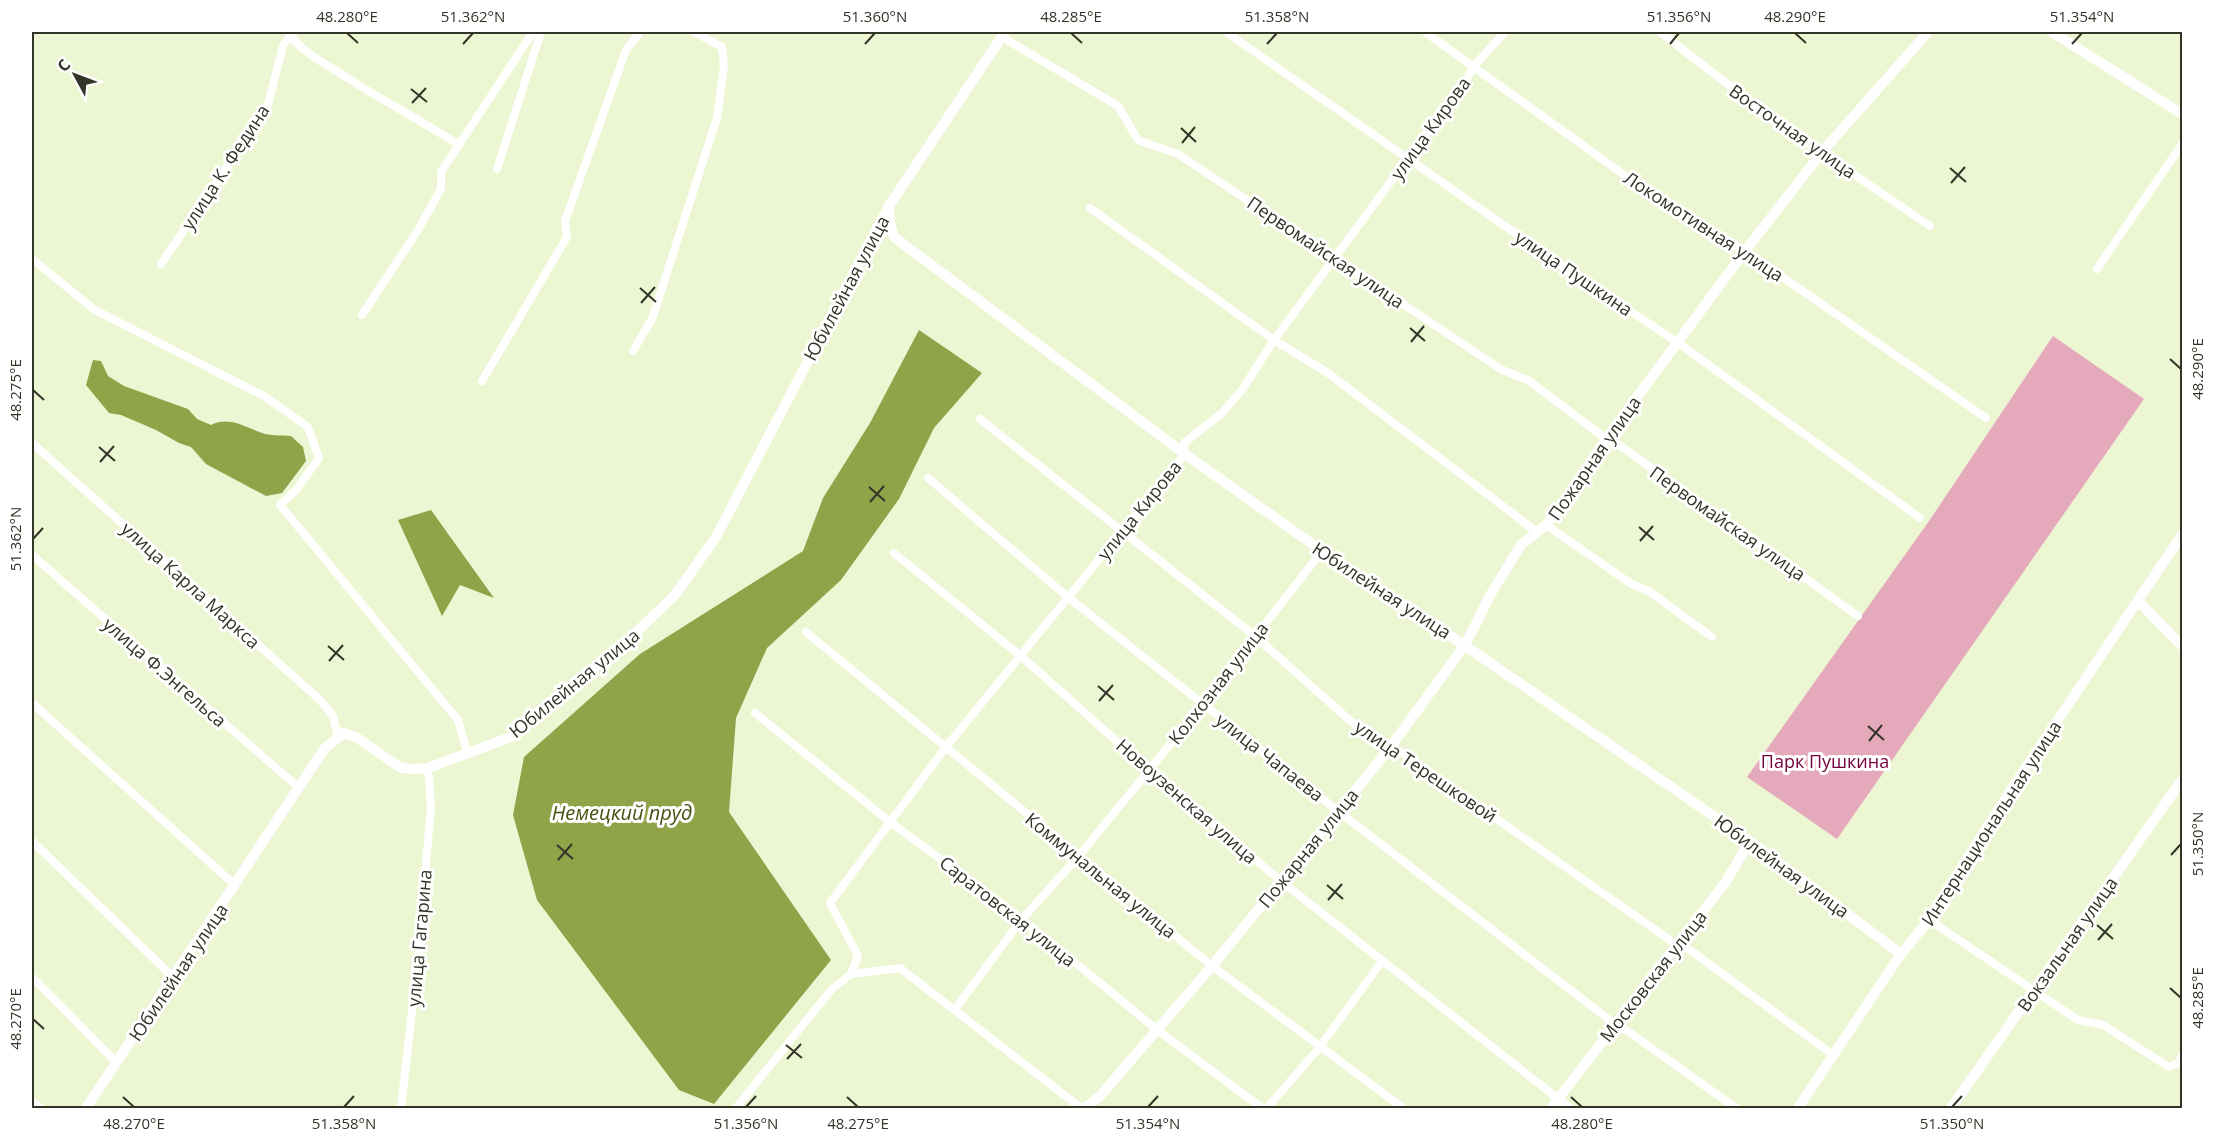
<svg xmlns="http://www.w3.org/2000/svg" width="2214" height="1140" viewBox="0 0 2214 1140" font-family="'Open Sans',sans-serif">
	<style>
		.green { fill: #e5a9bc }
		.water { fill: #90a349 }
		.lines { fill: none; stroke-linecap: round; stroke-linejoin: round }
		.street { stroke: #fff; stroke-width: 8 }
		.secondary { stroke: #fff; stroke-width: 10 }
		.ticks { fill: none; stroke: #313427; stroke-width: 2 }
		.labels { text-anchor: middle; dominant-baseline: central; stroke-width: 6; stroke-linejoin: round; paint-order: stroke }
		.street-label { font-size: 18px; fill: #313427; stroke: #fff }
		.park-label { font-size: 18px; fill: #74013d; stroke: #fff }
		.water-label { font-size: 20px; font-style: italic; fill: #465210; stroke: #fff }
		.neatline { fill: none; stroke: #313427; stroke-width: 2 }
		.ticks-label { font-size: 15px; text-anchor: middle; fill: #313427 }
	</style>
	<rect width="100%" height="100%" fill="#ecf6d2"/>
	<polygon class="green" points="2053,336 2144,399 1837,839 1747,777 1929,521"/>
	<g class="water">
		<polygon points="919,330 982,373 934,428 899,499 841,580 767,648 736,718 729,812 831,960 714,1104 679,1090 537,900 513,815 524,757 640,654 803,551 823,498 870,423"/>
		<path d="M 93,360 L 101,361 L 108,376 L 124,386 L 188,409 L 197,419 L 211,425 C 230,416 244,427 262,433 C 270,436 282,435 291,436 L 303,447 L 306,461 L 282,493 L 266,496 L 206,464 L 191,447 L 179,443 L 156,430 L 121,415 L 109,413 L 86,385 Z"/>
		<polygon points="431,510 494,598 460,585 442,616 398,520"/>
	</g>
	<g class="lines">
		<g class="street">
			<polyline points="1226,32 1571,272 1677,342 1920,518"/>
			<polyline points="1425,32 1648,192 1745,251 1986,418"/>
			<polyline points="1660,32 1778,123 1930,226"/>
			<polyline points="1002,37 1118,106 1138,140 1178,154 1502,370 1528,380 1606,439 1618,444 1858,616"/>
			<polyline points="497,169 541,32"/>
			<polyline points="1090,208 1274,340 1328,373 1537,532"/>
			<polyline points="32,259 95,310 264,396 308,427 319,458 297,489 280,505 458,720 467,752"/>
			<path d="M 161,264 L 267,108 L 283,46 L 290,36 C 306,54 326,65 346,77 C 383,101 422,121 459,145"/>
			<polyline points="2097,269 2182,144"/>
			<polyline points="362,315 418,230 441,189 441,172 533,32"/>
			<polyline points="633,351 652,319 717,118 724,66 722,47 694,32"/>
			<polyline points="482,381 567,237 565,221 626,50 640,32"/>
			<polyline points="980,419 1255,636 1372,740 1389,749 1401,752 1677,945 1690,950 1833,1055"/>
			<polyline points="32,443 320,700 333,716 338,736"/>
			<polyline points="928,478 1069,598 1338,811 1616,1025 1629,1032 1736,1108"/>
			<polyline points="1546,525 1630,583 1650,592 1712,637"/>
			<polyline points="894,553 1021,656 1149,770 1281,881 1570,1108"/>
			<polyline points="32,555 299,788"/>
			<polyline points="806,632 1212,966 1403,1108"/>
			<polyline points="32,703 235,885"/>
			<polyline points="755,713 890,822 1022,919 1156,1029 1262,1108"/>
			<polyline points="32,841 174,978"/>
			<polyline points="1929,920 2078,1020 2103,1025 2169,1067 2178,1063 2182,1056"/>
			<polyline points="851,974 900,968 1081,1108"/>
			<polyline points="32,977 117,1063"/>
			<polyline points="955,1009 1022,919 1078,857 1203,704 1322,551"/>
			<polyline points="32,1101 40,1108"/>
			<polyline points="401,1108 418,959 431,806 428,768"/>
			<polyline points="736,1108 831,990 851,974 858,956 830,903 946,747 1185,454 1184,443 1222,413 1242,390 1274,340 1468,77 1473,67 1505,32"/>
			<polyline points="1267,1108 1319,1048 1382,961"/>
		</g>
		<g class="secondary">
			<polyline points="2052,32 2182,114"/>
			<polyline points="290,36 293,32"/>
			<polyline points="889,207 890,223 894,237 1185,454 1322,551 1464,645 1750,841 1901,954"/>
			<polyline points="2138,601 2182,646"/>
			<polyline points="86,1108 325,748 344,733 356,737 401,768 413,769 428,768 511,737 626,642 675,595 716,537 889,206 1005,32"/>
			<polyline points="1085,1108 1100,1096 1212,966 1389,749 1457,656 1473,630 1489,597 1521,545 1546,525 1571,495 1606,439 1745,251 1822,152 1928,32"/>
			<polyline points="1551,1108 1725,883 1750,841"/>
			<polyline points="1798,1108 1901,954 1929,920 2012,788 2182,535"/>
			<polyline points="1951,1108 2182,780"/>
		</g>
	</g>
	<path class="ticks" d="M 347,33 L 358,43M 1071,33 L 1082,43M 1795,33 L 1806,43M 463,44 L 473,33M 865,44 L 875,33M 1267,44 L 1277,33M 1670,44 L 1679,33M 2072,44 L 2082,33M 411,89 L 427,102M 412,103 L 426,88M 1181,128 L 1196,142M 1182,143 L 1195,127M 1950,168 L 1966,182M 1951,183 L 1965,167M 640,288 L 656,302M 641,303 L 655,287M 1410,328 L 1425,341M 1411,342 L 1424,326M 2170,359 L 2181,369M 33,390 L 44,400M 99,447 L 115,461M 100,462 L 114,446M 869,487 L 885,501M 870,502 L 884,486M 1639,527 L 1654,540M 33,539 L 43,528M 1640,541 L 1653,526M 328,646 L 344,660M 329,661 L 343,645M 1098,686 L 1114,700M 1099,701 L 1113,685M 1868,726 L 1884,740M 1869,741 L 1882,725M 557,845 L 573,859M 2171,855 L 2181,844M 558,860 L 572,844M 1327,885 L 1343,899M 1328,900 L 1342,884M 2097,925 L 2113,939M 2098,940 L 2112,924M 2170,988 L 2181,998M 33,1019 L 44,1029M 786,1045 L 802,1058M 787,1059 L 801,1044M 123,1097 L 134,1107M 847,1097 L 858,1107M 1571,1097 L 1582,1107M 344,1107 L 354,1096M 746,1107 L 756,1096M 1148,1107 L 1158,1096M 1952,1107 L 1962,1096"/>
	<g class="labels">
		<g class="street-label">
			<text transform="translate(1430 128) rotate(-54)">улица Кирова</text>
			<text transform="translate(1793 131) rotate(35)">Восточная улица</text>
			<text transform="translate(225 167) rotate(-57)">улица К. Федина</text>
			<text transform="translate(1704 226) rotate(33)">Локомотивная улица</text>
			<text transform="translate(1326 252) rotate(34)">Первомайская улица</text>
			<text transform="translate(1574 273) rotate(34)">улица Пушкина</text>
			<text transform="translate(846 288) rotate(-62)">Юбилейная улица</text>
			<text transform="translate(1594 458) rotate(-55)">Пожарная улица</text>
			<text transform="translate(1139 510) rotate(-51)">улица Кирова</text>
			<text transform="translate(1728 523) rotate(35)">Первомайская улица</text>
			<text transform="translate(191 585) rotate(42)">улица Карла Маркса</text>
			<text transform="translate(1382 590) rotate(33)">Юбилейная улица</text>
			<text transform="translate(165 672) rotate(41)">улица Ф.Энгельса</text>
			<text transform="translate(574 683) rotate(-39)">Юбилейная улица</text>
			<text transform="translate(1218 683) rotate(-52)">Колхозная улица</text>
			<text transform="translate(1270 757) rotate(38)">улица Чапаева</text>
			<text transform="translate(1426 771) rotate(34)">улица Терешковой</text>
			<text transform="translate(1187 801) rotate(41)">Новоузенская улица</text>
			<text transform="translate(1991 823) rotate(-57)">Интернациональная улица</text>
			<text transform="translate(1308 848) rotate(-51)">Пожарная улица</text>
			<text transform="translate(1782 866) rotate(36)">Юбилейная улица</text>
			<text transform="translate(1101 875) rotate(39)">Коммунальная улица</text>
			<text transform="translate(1008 911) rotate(38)">Саратовская улица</text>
			<text transform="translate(419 938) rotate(-85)">улица Гагарина</text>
			<text transform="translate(2067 944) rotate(-55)">Вокзальная улица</text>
			<text transform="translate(178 972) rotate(-56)">Юбилейная улица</text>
			<text transform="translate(1653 976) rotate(-52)">Московская улица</text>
		</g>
		<g class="park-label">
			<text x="1825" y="761">Парк Пушкина</text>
		</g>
		<g class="water-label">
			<text x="622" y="812">Немецкий пруд</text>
		</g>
	</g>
	<rect width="2214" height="1140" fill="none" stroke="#ffffff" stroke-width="66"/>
	<g transform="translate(75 75) rotate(311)" stroke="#ffffff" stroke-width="4.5" paint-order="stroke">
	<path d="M0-4.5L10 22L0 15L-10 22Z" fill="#313427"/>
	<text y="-9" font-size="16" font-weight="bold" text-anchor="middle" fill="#313427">С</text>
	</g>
	<rect x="33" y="33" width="2148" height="1074" class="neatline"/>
	<g class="ticks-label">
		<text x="347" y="22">48.280°E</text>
		<text x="473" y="22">51.362°N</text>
		<text x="875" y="22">51.360°N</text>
		<text x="1071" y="22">48.285°E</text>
		<text x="1277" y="22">51.358°N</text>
		<text x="1679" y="22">51.356°N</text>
		<text x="1795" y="22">48.290°E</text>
		<text x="2082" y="22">51.354°N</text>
		<text transform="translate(2198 369) rotate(-90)" y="5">48.290°E</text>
		<text transform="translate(16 390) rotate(-90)" y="5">48.275°E</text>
		<text transform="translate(16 539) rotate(-90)" y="5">51.362°N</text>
		<text transform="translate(2198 844) rotate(-90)" y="5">51.350°N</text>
		<text transform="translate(2198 998) rotate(-90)" y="5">48.285°E</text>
		<text transform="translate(16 1019) rotate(-90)" y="5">48.270°E</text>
		<text x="134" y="1129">48.270°E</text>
		<text x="344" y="1129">51.358°N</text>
		<text x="746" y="1129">51.356°N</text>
		<text x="858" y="1129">48.275°E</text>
		<text x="1148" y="1129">51.354°N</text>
		<text x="1582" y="1129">48.280°E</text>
		<text x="1952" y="1129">51.350°N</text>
	</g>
</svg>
